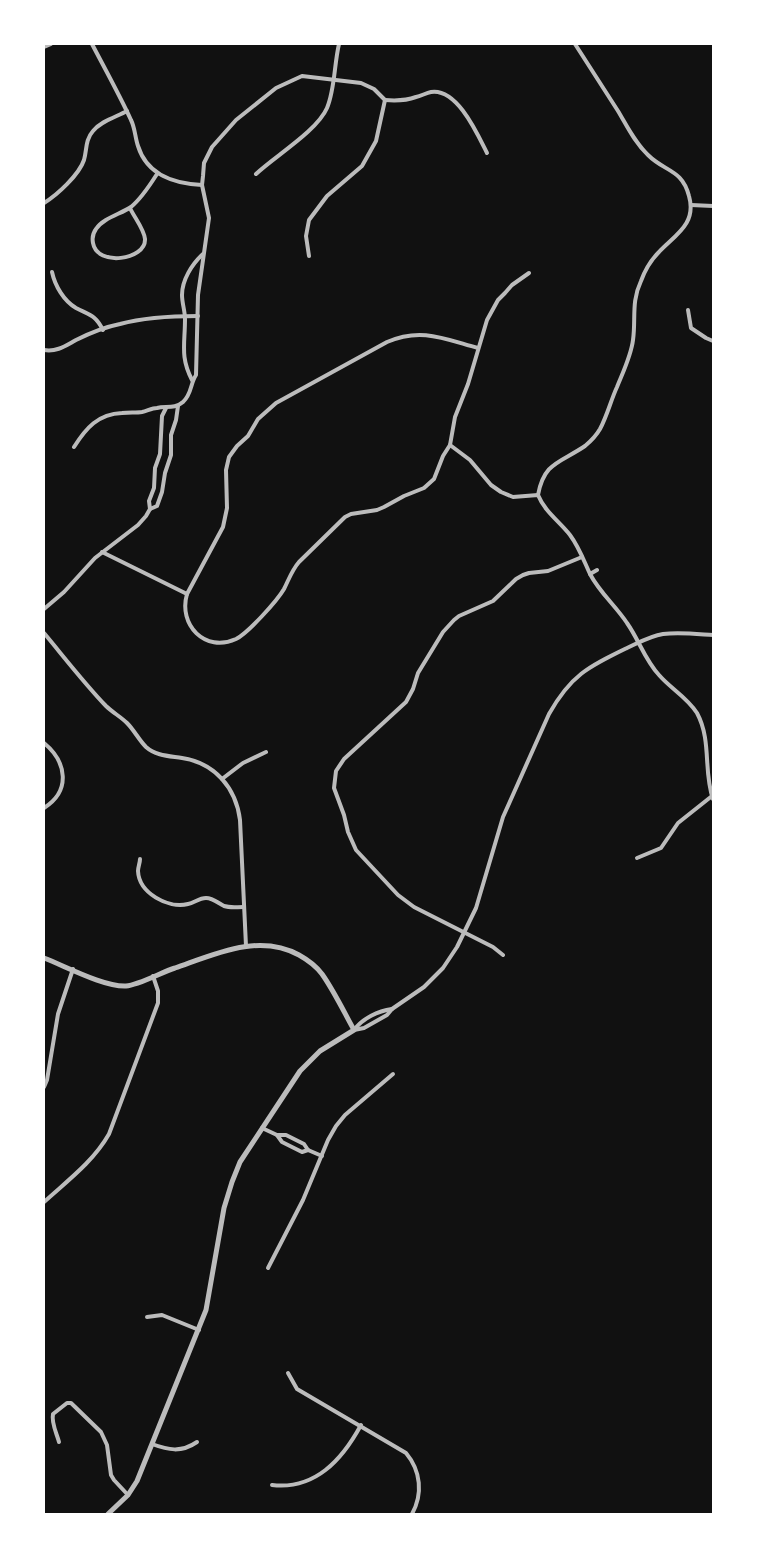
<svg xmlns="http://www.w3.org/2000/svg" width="757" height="1558" viewBox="0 0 757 1558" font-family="Spectral,serif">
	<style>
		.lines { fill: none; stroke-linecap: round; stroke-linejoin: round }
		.minor { stroke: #bcbcbc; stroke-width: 4 }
		.tertiary { stroke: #bcbcbc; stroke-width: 5 }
	</style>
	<rect width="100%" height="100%" fill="#111"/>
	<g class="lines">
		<g class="minor">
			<path d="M 92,44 C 105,69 119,94 131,120 C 135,128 135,137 138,146 C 147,175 175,184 202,185"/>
			<polyline points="44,47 51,44"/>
			<path d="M 385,100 C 396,101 405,101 416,97 C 421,96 426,93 431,92 C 457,88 477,133 487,153"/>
			<path d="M 256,174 C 275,156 317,131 327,108 C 335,89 334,65 339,44"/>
			<path d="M 44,203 C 57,195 79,175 84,160 C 87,150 85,140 93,131 C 101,121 116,117 127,111"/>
			<polyline points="691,205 713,206"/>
			<path d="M 130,208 C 134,217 144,229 145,239 C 146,260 97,267 93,243 C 92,238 93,233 96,229 C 103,218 121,214 131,207 C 142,198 150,185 157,174"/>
			<path d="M 52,272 C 55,286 64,301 76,308 C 89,315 95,314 103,330"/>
			<polyline points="688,310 691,328 706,338 713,341"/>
			<path d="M 478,348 C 445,339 421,327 387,342 L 276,403 L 258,419 L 248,436 L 237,446 L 229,457 L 226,470 L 227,508 L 223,527 L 187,594 C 178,625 205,653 236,639 C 248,633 277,601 284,589 C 289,579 292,570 299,562 L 345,517 L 351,514 L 377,510 L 384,507 L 404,496 L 424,488 L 434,479 L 443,456 L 450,445 L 455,417 L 468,384 L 487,320 L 498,300 L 505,293 L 512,285 L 529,273"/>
			<path d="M 44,350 C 57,352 65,346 76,340 C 90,333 105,327 120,324 C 146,317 171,316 198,316"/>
			<path d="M 192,380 C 180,357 185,344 185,319 C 185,311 182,303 182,295 C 182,280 192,264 203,254"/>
			<path d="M 450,445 L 470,460 L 491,485 L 501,492 L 513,497 L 538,495 C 545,512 559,521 570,535 C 579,547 584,561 590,574"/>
			<path d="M 74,447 C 86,428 98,414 122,413 C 129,412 136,413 142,412 C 147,411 152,408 157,408 C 166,406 175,409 183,402 C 192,394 190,384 196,375 L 198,295 L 209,218 L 202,185 L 203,176 L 204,163 L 212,147 L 236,120 L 276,88 L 302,76 L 361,83 L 374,89 L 385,100 L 376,141 L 362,166 L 327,196 L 309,220 L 306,236 L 309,256"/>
			<path d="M 538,495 C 544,462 560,463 585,446 C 591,441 596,436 600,429 C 607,416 611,400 617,387 C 623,372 631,356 633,340 C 636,319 631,302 641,281 C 645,270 651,260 659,252 C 675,235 697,224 689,196 C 682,169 665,172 648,155 C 635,143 627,126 618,111 C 604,89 589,66 575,44"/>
			<polyline points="150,509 149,501 154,488 155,468 160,454 162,416 166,408"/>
			<polyline points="102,552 187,594"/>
			<path d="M 597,570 L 590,574 C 600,593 615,605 627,623 C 639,640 645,660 659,675 C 671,689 687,697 697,713 C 712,741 703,771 713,799"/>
			<polyline points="44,609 64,592 95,558 138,525 146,516 150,509 157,506 162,492 165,473 171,455 171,435 176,420 178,406"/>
			<path d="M 44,633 C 64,657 84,683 106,706 C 112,712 121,717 127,723 C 134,730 139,740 146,747 C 156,756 170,756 182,758 C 215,763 236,788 240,820 L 246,946"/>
			<path d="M 44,743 C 67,762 71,791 44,808"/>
			<polyline points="222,779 243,763 266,752"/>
			<polyline points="637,858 661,848 678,823 712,796"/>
			<path d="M 140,859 C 140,863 138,867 138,871 C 139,893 168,909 188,904 C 194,903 199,898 206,898 C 213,898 218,903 224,906 C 230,908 236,907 243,907"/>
			<polyline points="503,955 493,947 414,907 398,895 356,850 348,832 344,815 334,788 336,771 344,759 406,702 413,689 418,673 443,632 454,620 459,616 493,601 516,579 523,575 529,573 548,571 582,557"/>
			<path d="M 354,1030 L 364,1028 L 387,1015 L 392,1009 L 424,987 L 443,968 L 457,947 L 476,908 L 503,817 L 549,714 C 571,675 588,667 627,648 C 638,643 650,636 663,634 C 679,632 697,634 713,635"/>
			<path d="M 354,1030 C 363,1018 378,1011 392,1009"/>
			<polyline points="44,1087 47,1080 58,1014 73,969"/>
			<polyline points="262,1128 277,1135 286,1135 304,1144 308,1150 322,1156"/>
			<polyline points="277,1135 282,1142 302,1152 308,1150"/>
			<path d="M 44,1202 C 67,1181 93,1162 109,1134 L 158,1003 L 158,991 L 153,976"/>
			<polyline points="268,1268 303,1200 328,1140 336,1126 345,1115 393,1074"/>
			<polyline points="147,1317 162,1315 199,1330"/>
			<path d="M 288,1373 L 297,1389 L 406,1453 C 421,1471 423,1494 412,1514"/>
			<path d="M 59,1442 C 57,1434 51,1423 53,1414 L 67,1403 L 71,1403 L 101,1432 L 107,1445 L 111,1475 L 114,1480 L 128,1495"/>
			<path d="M 152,1444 C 168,1450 181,1453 197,1442"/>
			<path d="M 272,1485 C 315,1490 342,1460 361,1425"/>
		</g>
		<path class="tertiary" d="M 44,958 C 65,966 104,987 126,986 C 139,985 162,972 175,968 C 215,954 259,933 299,955 C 308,960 316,966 322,974 C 334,991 344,1012 354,1030 L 320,1051 L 300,1071 L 240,1162 L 232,1182 L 224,1208 L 206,1310 L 137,1481 L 128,1495 L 108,1514"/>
	</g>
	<rect width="757" height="1558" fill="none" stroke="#ffffff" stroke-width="90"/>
</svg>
